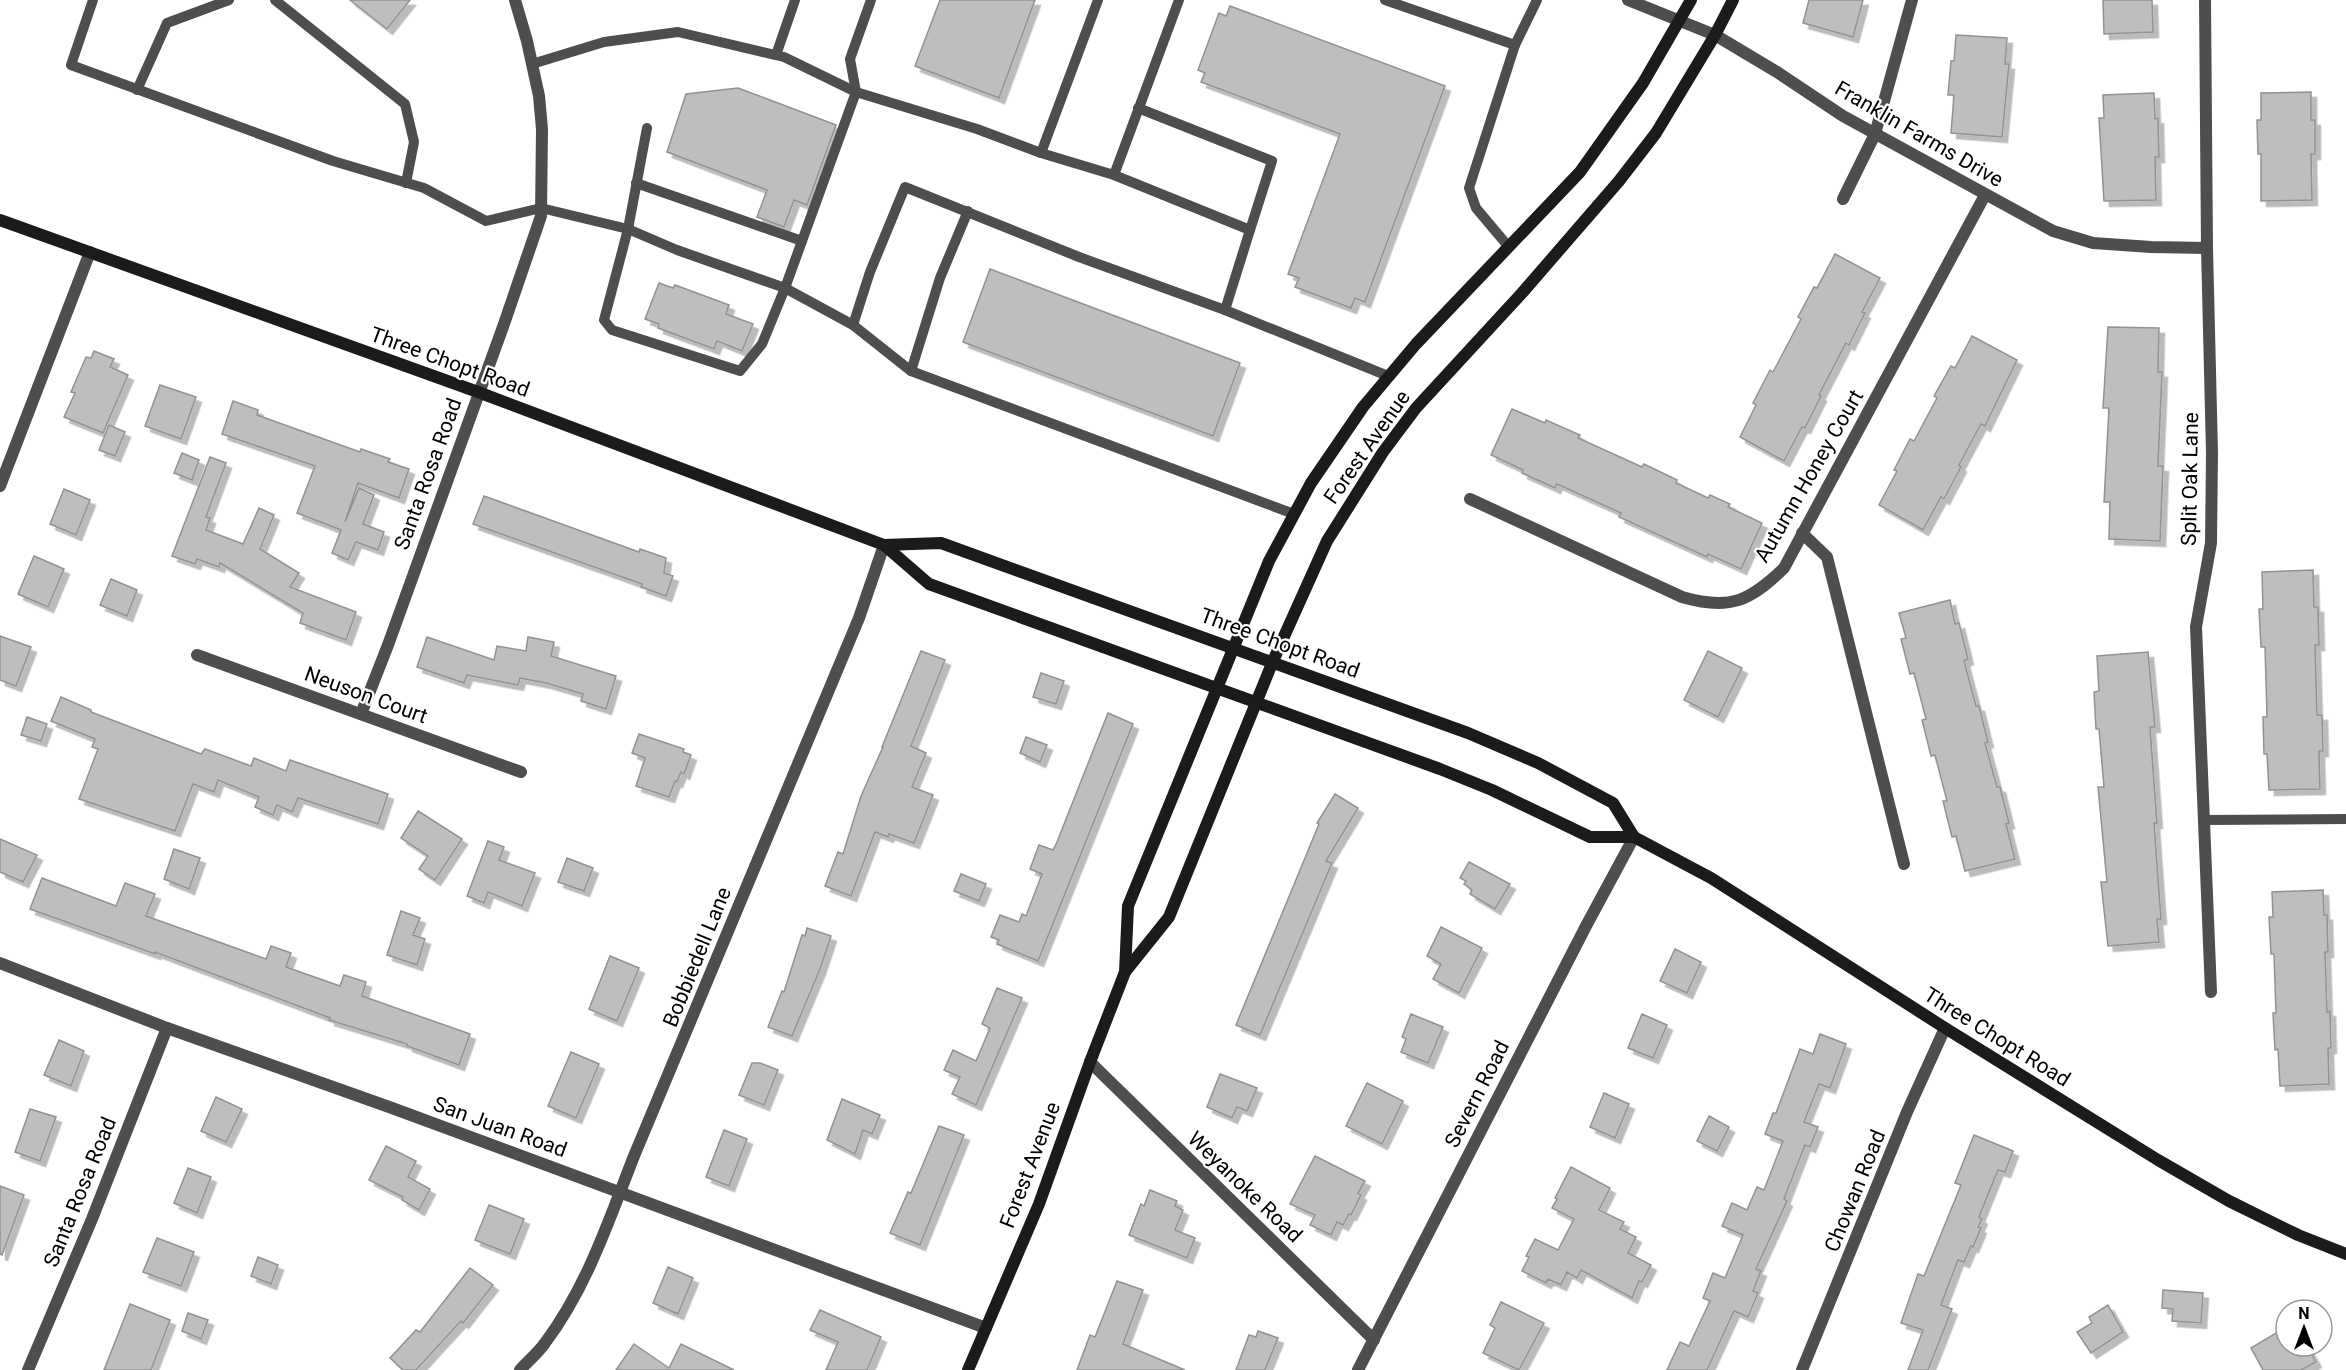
<svg xmlns="http://www.w3.org/2000/svg" width="2346" height="1370" viewBox="0 0 2346 1370" font-family="Roboto,sans-serif">
	<style>
		.building { fill: #bebebe; stroke: #929292; stroke-width: 1.5; filter: url(#shadow) }
		.lines { fill: none; stroke-linecap: round; stroke-linejoin: round }
		.lane { stroke: #4e4e4e; stroke-width: 10 }
		.street { stroke: #4e4e4e; stroke-width: 12 }
		.secondary { stroke: #1b1b1b; stroke-width: 12 }
		.labels { text-anchor: middle; dominant-baseline: central; stroke-width: 4.5; stroke-linejoin: round; paint-order: stroke }
		.street-label { font-size: 21px; fill: #000; stroke: #fff }
	</style>
	<defs>
		<filter id="shadow"><feDropShadow dx="5.5" dy="5.5" stdDeviation="0" flood-color="#0004"/></filter>
	</defs>
	<rect width="100%" height="100%" fill="#fff"/>
	<g class="building">
		<polygon points="350,0 410,0 387,29"/>
		<polygon points="940,0 1035,0 999,98 915,66"/>
		<polygon points="1809,0 1863,0 1853,37 1803,23"/>
		<polygon points="2103,0 2152,0 2153,32 2104,34"/>
		<polygon points="1230,6 1445,86 1365,302 1355,298 1351,308 1295,287 1299,278 1288,274 1340,134 1201,82 1205,73 1198,70 1219,13 1226,16"/>
		<polygon points="1956,35 2007,38 2005,64 2009,64 2002,137 1951,133 1954,95 1948,95 1951,61 1954,61"/>
		<polygon points="738,88 836,125 807,205 794,200 784,227 757,217 767,190 667,152 686,94"/>
		<polygon points="2311,92 2311,120 2315,120 2315,154 2311,154 2312,200 2261,201 2261,154 2258,154 2257,120 2261,120 2261,93"/>
		<polygon points="2154,93 2155,119 2158,118 2159,157 2155,157 2156,200 2104,201 2099,118 2104,118 2103,95"/>
		<polygon points="1835,254 1880,278 1862,312 1865,313 1849,345 1846,343 1819,395 1821,396 1805,428 1802,427 1784,461 1740,437 1756,405 1753,403 1770,370 1773,372 1801,319 1798,317 1814,287 1817,288"/>
		<polygon points="990,269 1240,363 1213,436 963,342"/>
		<polygon points="659,283 673,288 675,285 729,305 726,314 753,324 742,351 717,341 714,349 658,328 659,324 645,319"/>
		<polygon points="2108,327 2159,328 2158,372 2162,372 2158,466 2163,466 2160,541 2109,539 2110,502 2104,502 2109,408 2103,408"/>
		<polygon points="1972,336 2017,360 1985,426 1981,424 1959,465 1961,467 1944,499 1941,497 1923,530 1879,505 1897,471 1894,470 1910,439 1914,441 1937,398 1934,396 1951,366 1955,368"/>
		<polygon points="94,351 114,359 110,367 128,375 103,433 64,417 75,393 71,392 86,357 91,358"/>
		<polygon points="160,385 196,397 181,439 145,426"/>
		<polygon points="233,401 258,410 257,415 360,452 361,449 390,459 388,462 409,469 399,498 358,483 345,522 359,488 374,495 363,524 384,532 378,550 356,542 348,560 332,553 341,530 297,513 315,466 222,434"/>
		<polygon points="1512,409 1545,423 1546,420 1580,435 1578,438 1642,467 1644,464 1677,480 1676,483 1708,498 1710,495 1730,504 1728,507 1762,523 1741,569 1708,554 1707,557 1619,517 1621,513 1557,484 1555,488 1522,473 1523,470 1491,455"/>
		<polygon points="109,425 125,432 115,456 99,450"/>
		<polygon points="182,453 199,460 192,480 174,473"/>
		<polygon points="210,457 226,463 206,517 210,518 206,530 243,544 259,508 274,515 260,549 299,573 290,587 356,612 346,640 300,623 303,613 220,563 219,567 197,559 195,564 172,556"/>
		<polygon points="64,489 90,500 76,535 50,524"/>
		<polygon points="484,496 639,552 640,549 666,558 664,573 673,576 666,596 641,587 642,584 473,524"/>
		<polygon points="34,556 64,569 48,607 18,594"/>
		<polygon points="2313,570 2314,607 2318,607 2319,645 2315,645 2317,715 2322,715 2323,751 2319,751 2320,789 2269,790 2267,754 2264,754 2263,717 2267,717 2265,647 2261,647 2259,609 2263,609 2262,572"/>
		<polygon points="111,579 137,590 127,616 100,605"/>
		<polygon points="1950,600 1955,624 1959,623 1968,659 1964,661 1976,706 1979,706 1988,742 1985,743 1997,787 2000,787 2009,823 2006,824 2015,859 1965,871 1956,836 1952,837 1943,801 1947,801 1935,755 1931,756 1922,720 1926,719 1914,673 1910,674 1901,639 1906,638 1899,613"/>
		<polygon points="0,636 31,647 16,686 0,680"/>
		<polygon points="427,637 494,660 497,646 526,651 528,637 554,642 551,656 616,676 606,709 581,701 583,694 546,683 520,678 518,685 467,675 464,683 417,667"/>
		<polygon points="921,651 945,660 911,746 926,753 912,787 933,795 914,843 889,834 888,837 875,832 851,896 825,886 838,852 843,854 861,796 883,747 882,747"/>
		<polygon points="1708,651 1742,668 1718,717 1684,700"/>
		<polygon points="2148,652 2155,727 2150,727 2157,823 2154,823 2161,919 2157,919 2159,942 2108,946 2101,882 2107,882 2098,787 2104,787 2099,729 2096,729 2094,692 2099,691 2097,656"/>
		<polygon points="1041,673 1064,681 1056,704 1033,697"/>
		<polygon points="61,697 91,710 91,712 201,754 205,749 251,766 254,758 286,771 290,760 388,794 378,824 298,798 292,812 277,805 273,815 255,807 259,797 218,780 214,792 193,784 175,831 79,799 98,749 92,747 95,739 51,721"/>
		<polygon points="1108,713 1133,724 1038,961 997,944 999,940 991,937 1000,915 1019,922 1022,914 1026,916 1042,874 1030,869 1039,845 1053,850 1057,842"/>
		<polygon points="27,717 47,724 41,741 21,735"/>
		<polygon points="639,734 684,749 683,752 691,755 684,774 681,772 677,782 675,781 669,797 636,786 645,758 632,753"/>
		<polygon points="1026,737 1047,745 1040,762 1020,753"/>
		<polygon points="1335,794 1358,808 1326,861 1332,863 1260,1035 1236,1025 1319,824 1317,823"/>
		<polygon points="418,811 462,839 435,880 419,869 428,856 401,838"/>
		<polygon points="0,839 37,855 23,882 0,872"/>
		<polygon points="488,841 504,847 499,860 535,873 522,906 488,892 484,903 467,896"/>
		<polygon points="174,849 200,858 189,889 164,879"/>
		<polygon points="567,858 593,868 584,891 558,882"/>
		<polygon points="1469,862 1510,884 1495,909 1470,894 1472,890 1464,884 1466,881 1460,878"/>
		<polygon points="961,874 986,884 979,901 954,891"/>
		<polygon points="42,878 116,906 125,883 155,894 146,916 266,959 271,946 291,953 286,967 340,986 344,975 366,982 362,996 470,1034 459,1065 407,1046 407,1044 329,1020 330,1018 155,952 155,954 30,909"/>
		<polygon points="2323,890 2324,915 2327,915 2328,952 2325,952 2327,1012 2330,1011 2331,1048 2328,1048 2329,1084 2280,1086 2278,1049 2275,1050 2273,1013 2276,1013 2274,954 2271,954 2269,917 2273,917 2272,892"/>
		<polygon points="401,911 420,918 413,935 425,939 417,965 387,955"/>
		<polygon points="1441,927 1482,948 1459,993 1433,979 1441,964 1427,956"/>
		<polygon points="807,928 831,936 820,969 792,1036 768,1027 782,991 784,992 802,935 805,936"/>
		<polygon points="1675,949 1701,962 1687,993 1660,981"/>
		<polygon points="610,956 639,968 617,1021 589,1009"/>
		<polygon points="997,988 1022,998 976,1105 952,1094 960,1077 944,1070 953,1050 976,1061 990,1028 982,1024"/>
		<polygon points="1411,1014 1443,1027 1428,1063 1401,1052 1406,1039 1402,1037"/>
		<polygon points="1642,1014 1667,1025 1653,1058 1628,1048"/>
		<polygon points="1820,1034 1846,1044 1830,1088 1819,1084 1804,1122 1818,1127 1810,1147 1805,1145 1784,1199 1787,1201 1756,1269 1761,1271 1753,1291 1758,1293 1748,1317 1734,1311 1707,1370 1667,1370 1680,1342 1689,1346 1710,1301 1703,1298 1713,1273 1725,1278 1743,1235 1722,1226 1732,1203 1747,1210 1757,1187 1764,1190 1783,1141 1765,1134 1773,1113 1776,1113 1800,1049 1813,1054"/>
		<polygon points="59,1040 84,1051 71,1086 44,1075"/>
		<polygon points="571,1052 599,1064 576,1118 548,1106"/>
		<polygon points="752,1063 760,1063 778,1070 764,1105 739,1095"/>
		<polygon points="1220,1074 1257,1088 1247,1111 1237,1107 1232,1118 1207,1107"/>
		<polygon points="1367,1083 1403,1101 1382,1144 1346,1126"/>
		<polygon points="1604,1093 1629,1104 1615,1138 1590,1127"/>
		<polygon points="216,1097 242,1109 226,1142 201,1131"/>
		<polygon points="842,1099 880,1115 872,1134 863,1130 855,1154 827,1140"/>
		<polygon points="30,1109 56,1117 40,1161 15,1152"/>
		<polygon points="1709,1116 1729,1127 1717,1151 1697,1141"/>
		<polygon points="939,1126 964,1135 920,1245 890,1233 908,1192 911,1193"/>
		<polygon points="724,1130 747,1139 729,1186 706,1177"/>
		<polygon points="1974,1135 2013,1151 2005,1172 1998,1170 1979,1217 1982,1219 1978,1227 1981,1228 1973,1247 1971,1246 1964,1262 1958,1260 1941,1305 1952,1309 1928,1370 1908,1370 1923,1330 1901,1323 1918,1274 1924,1276 1961,1185 1955,1183"/>
		<polygon points="386,1146 416,1161 408,1177 430,1189 419,1210 402,1200 403,1197 369,1180"/>
		<polygon points="1315,1156 1365,1181 1358,1193 1361,1195 1351,1215 1349,1214 1343,1225 1337,1222 1331,1235 1310,1225 1315,1215 1290,1204"/>
		<polygon points="1571,1167 1610,1188 1599,1210 1624,1222 1620,1229 1636,1237 1628,1253 1651,1265 1642,1282 1639,1281 1632,1298 1581,1270 1577,1278 1567,1272 1561,1285 1548,1279 1546,1283 1522,1271 1529,1257 1526,1256 1535,1239 1558,1250 1574,1219 1552,1208 1557,1199 1555,1198"/>
		<polygon points="188,1168 211,1177 197,1213 174,1203"/>
		<polygon points="0,1186 24,1195 2,1255 0,1254"/>
		<polygon points="1150,1190 1177,1201 1175,1206 1183,1210 1175,1230 1195,1238 1187,1258 1129,1235 1141,1204 1144,1206"/>
		<polygon points="489,1205 524,1219 510,1254 475,1240"/>
		<polygon points="157,1238 194,1252 181,1286 143,1272"/>
		<polygon points="258,1257 278,1265 271,1284 251,1276"/>
		<polygon points="668,1267 693,1278 678,1314 653,1303"/>
		<polygon points="470,1268 493,1285 463,1323 461,1321 416,1370 403,1370 390,1358 416,1330 420,1332"/>
		<polygon points="1117,1281 1143,1290 1123,1344 1185,1370 1077,1370 1090,1335 1095,1337"/>
		<polygon points="2163,1290 2203,1293 2201,1323 2172,1321 2173,1309 2162,1308"/>
		<polygon points="1501,1302 1544,1323 1519,1370 1483,1353 1495,1328 1490,1325"/>
		<polygon points="130,1304 170,1320 151,1370 104,1370"/>
		<polygon points="2108,1305 2123,1332 2091,1353 2077,1332 2092,1323 2089,1317"/>
		<polygon points="820,1310 881,1337 867,1370 826,1370 838,1342 810,1330"/>
		<polygon points="188,1313 208,1320 201,1339 182,1331"/>
		<polygon points="2286,1327 2286,1346 2307,1346 2316,1362 2301,1370 2263,1370 2251,1348"/>
		<polygon points="1258,1331 1278,1338 1265,1370 1236,1370 1249,1335 1256,1337"/>
		<polygon points="634,1344 669,1368 681,1344 734,1370 616,1370"/>
	</g>
	<g class="lines">
		<g class="lane">
			<polyline points="93,0 71,65 333,161 424,188 486,221 541,208 628,229 677,250 785,288 853,325 870,272 905,187 1079,257 1225,310"/>
			<polyline points="275,0 405,104 414,142 406,183"/>
			<polyline points="1179,0 1114,175 1250,230 1225,310 1388,376"/>
			<polyline points="1385,0 1515,45 1537,0"/>
			<polyline points="776,55 795,0"/>
			<polyline points="532,64 604,42 678,32 784,57 856,92"/>
			<polyline points="137,90 167,23 229,0"/>
			<polyline points="856,92 850,59 871,0"/>
			<polyline points="1138,108 1272,161 1250,230"/>
			<polyline points="647,128 628,229 604,320 612,330 740,371 762,344 785,288 856,92 977,129 1041,153 1098,0"/>
			<polyline points="1041,153 1114,175"/>
			<polyline points="636,183 802,241"/>
			<polyline points="1508,246 1476,208 1469,188 1515,45"/>
			<polyline points="853,325 911,371 1294,514"/>
			<polyline points="911,371 940,278 968,211"/>
			<polyline points="2204,820 2346,819"/>
		</g>
		<g class="street">
			<polyline points="1628,0 1715,35 1777,72 1843,116 2053,231 2093,243 2151,247 2207,248"/>
			<polyline points="2205,0 2207,248 2212,453 2211,543 2196,627 2211,992"/>
			<polyline points="1843,199 1875,134 1912,0"/>
			<polyline points="0,486 90,252"/>
			<path d="M 1470,499 L 1682,597 C 1730,611 1750,601 1784,568 L 1985,195"/>
			<polyline points="1802,533 1827,557 1904,864"/>
			<polyline points="197,655 521,772"/>
			<polyline points="361,714 388,645 504,324 541,216 542,129 539,96 527,41 515,0"/>
			<polyline points="0,963 167,1028 392,1108 986,1328"/>
			<polyline points="1090,1062 1374,1340"/>
			<polyline points="28,1370 92,1219 167,1028"/>
			<path d="M 520,1370 C 528,1361 538,1353 545,1343 C 587,1287 609,1220 634,1156 L 859,618 L 884,545"/>
			<polyline points="1358,1370 1586,926 1634,837"/>
			<polyline points="1802,1370 1907,1112 1945,1028"/>
		</g>
		<g class="secondary">
			<polyline points="0,220 478,392 884,545 929,584 1440,769 1492,790 1590,837 1634,837 1711,878 1945,1028 2158,1160 2229,1201 2298,1235 2346,1254"/>
			<polyline points="884,545 941,543 1468,733 1538,763 1613,803 1634,837"/>
			<polyline points="1125,972 1128,906 1269,561 1311,483 1363,407 1416,344 1580,172 1643,83 1691,0"/>
			<polyline points="968,1370 1039,1204 1090,1062 1125,972 1169,917 1273,661 1327,541 1383,452 1416,408 1522,293 1619,181 1656,133 1715,35 1733,0"/>
		</g>
	</g>
	<g class="labels">
		<g class="street-label">
			<text transform="translate(1919 134) rotate(30)">Franklin Farms Drive</text>
			<text transform="translate(450 362) rotate(20)">Three Chopt Road</text>
			<text transform="translate(1367 447) rotate(-55)">Forest Avenue</text>
			<text transform="translate(428 474) rotate(-70)">Santa Rosa Road</text>
			<text transform="translate(1809 476) rotate(-60)">Autumn Honey Court</text>
			<text transform="translate(2190 479) rotate(-89)">Split Oak Lane</text>
			<text transform="translate(1280 643) rotate(20)">Three Chopt Road</text>
			<text transform="translate(366 695) rotate(20)">Neuson Court</text>
			<text transform="translate(697 957) rotate(-68)">Bobbiedell Lane</text>
			<text transform="translate(1997 1037) rotate(32)">Three Chopt Road</text>
			<text transform="translate(1477 1094) rotate(-63)">Severn Road</text>
			<text transform="translate(500 1127) rotate(20)">San Juan Road</text>
			<text transform="translate(1030 1165) rotate(-69)">Forest Avenue</text>
			<text transform="translate(1245 1187) rotate(44)">Weyanoke Road</text>
			<text transform="translate(1855 1191) rotate(-68)">Chowan Road</text>
			<text transform="translate(80 1192) rotate(-68)">Santa Rosa Road</text>
		</g>
	</g>
	<g transform="translate(2304 1328)"><circle r="28" fill="#ffffff" stroke="#999999" stroke-width="1.5"/>
	<path d="M0-4.5L10 22L0 15L-10 22Z" fill="#000000"/>
	<text y="-9" font-size="16" font-weight="bold" text-anchor="middle" fill="#000000">N</text>
	</g>
</svg>
